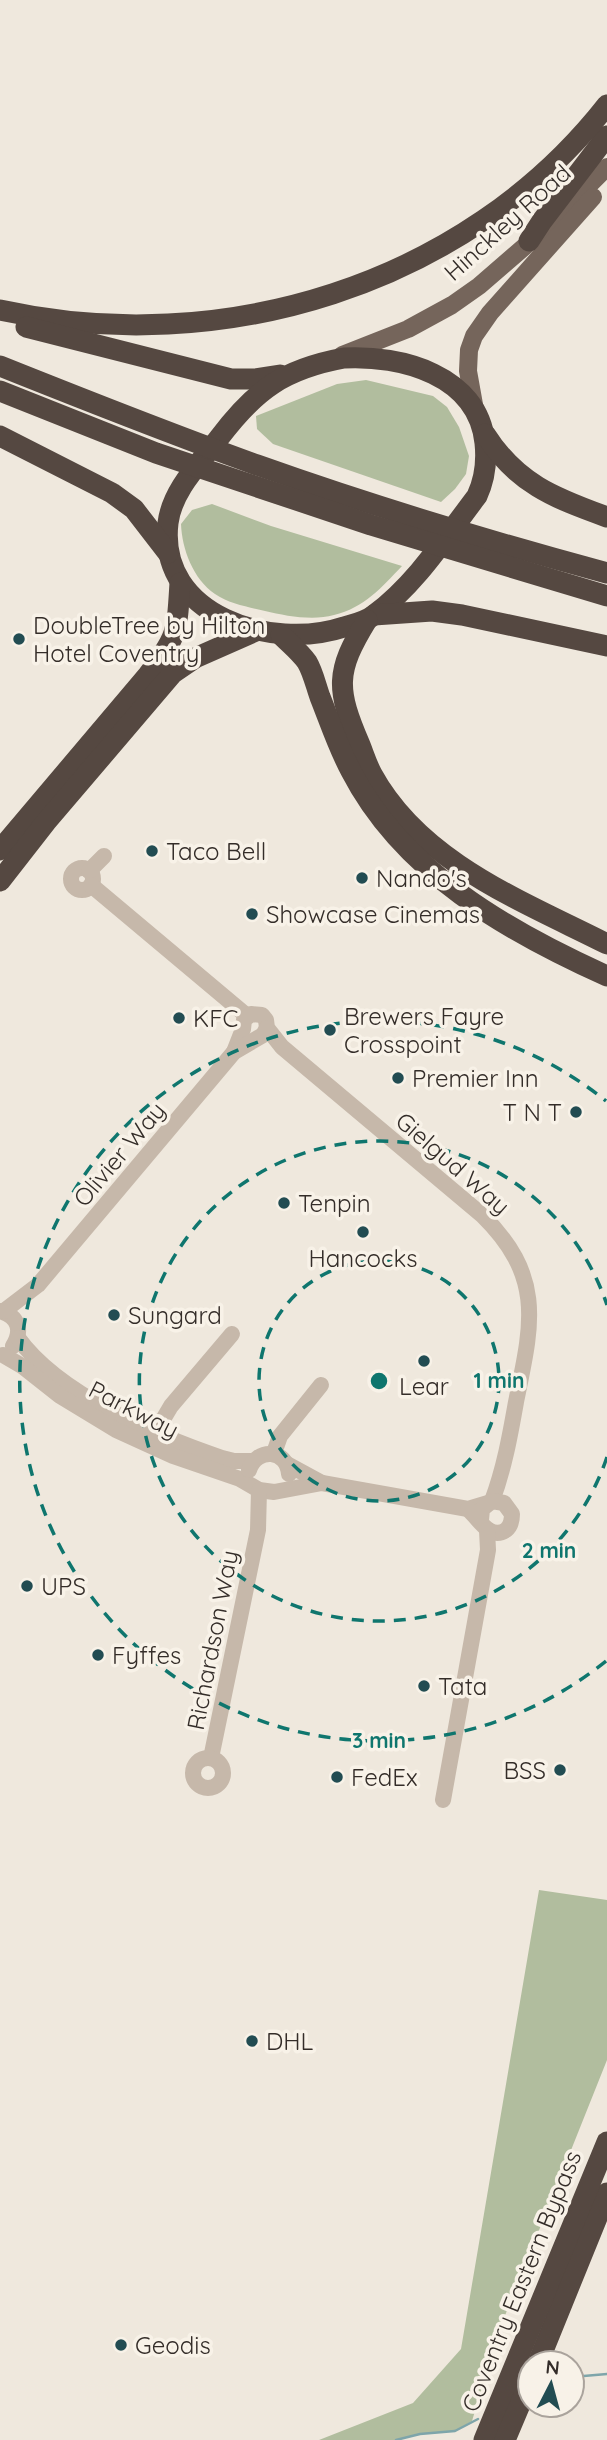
<svg xmlns="http://www.w3.org/2000/svg" width="607" height="2440" viewBox="0 0 607 2440" font-family="Quicksand,sans-serif">
	<style>
		.green { fill: #b1bd9e }
		.lines { fill: none; stroke-linecap: round; stroke-linejoin: round }
		.stream { stroke: #7ea5aa; stroke-width: 2.5 }
		.minor { stroke: #c6b8aa; stroke-width: 16 }
		.major { stroke: #75655b; stroke-width: 18 }
		.highway { stroke: #554841; stroke-width: 21 }
		.ring { fill: none; stroke: #0f766e; stroke-width: 3.5; stroke-dasharray: 12 9 }
		.poi-dot { fill: #224c52; stroke: #f8f2e8; stroke-width: 2.5 }
		.labels { text-anchor: middle; dominant-baseline: central; stroke-width: 7; stroke-linejoin: round; paint-order: stroke }
		.street-label { font-size: 24px; fill: #342d29; stroke: #f8f2e8 }
		.poi-label { font-size: 24px; fill: #342d29; stroke: #f8f2e8; text-anchor: start }
		.centre { fill: #0f766e; stroke: #f8f2e8; stroke-width: 3.5 }
		.ring-label { font-size: 21px; text-anchor: middle; font-weight: bold; fill: #0f766e; stroke: #f8f2e8; stroke-width: 7; stroke-linejoin: round; paint-order: stroke }
	</style>
	<rect width="100%" height="100%" fill="#efe8dd"/>
	<g class="green">
		<polygon points="366,380 433,396 447,407 459,427 469,456 466,474 455,489 441,502 273,444 257,429 256,416 337,384"/>
		<path d="M 212,504 L 271,526 L 402,566 C 382,587 364,608 334,615 C 313,621 286,616 265,611 C 249,607 229,604 215,594 C 193,579 182,549 181,524 L 192,510 Z"/>
		<polygon points="539,1890 607,1900 607,2060 500,2328 472,2421 455,2431 420,2434 396,2440 319,2440 413,2403 461,2349"/>
	</g>
	<g class="lines">
		<g class="stream">
			<polyline points="572,2377 607,2374"/>
			<polyline points="396,2440 420,2434 455,2431 478,2419"/>
		</g>
		<g class="minor">
			<circle cx="82" cy="879" r="11"/>
			<polyline points="89,871 104,856"/>
			<polyline points="91,885 247,1016"/>
			<path d="M 234,1052 L 243,1029 L 244,1020 L 251,1014 L 262,1015 L 266,1020 L 267,1028 L 282,1047 L 482,1215 C 545,1277 532,1324 516,1402 C 510,1436 504,1469 492,1501"/>
			<path d="M 0,1311 C 18,1316 23,1330 13,1346"/>
			<polyline points="4,1311 38,1285 234,1052 263,1035 267,1028"/>
			<path d="M 18,1338 C 59,1395 157,1436 222,1458 L 234,1461 L 253,1461"/>
			<polyline points="3,1355 22,1366 60,1396 116,1430 173,1456 240,1479 259,1490 274,1492 322,1483"/>
			<polyline points="155,1433 171,1406 232,1334"/>
			<polyline points="274,1453 280,1436 321,1385"/>
			<polyline points="287,1464 322,1483 468,1509 488,1503"/>
			<path d="M 249,1470 C 257,1447 287,1449 289,1474"/>
			<path d="M 468,1509 C 478,1518 490,1541 506,1530 C 511,1526 512,1520 512,1514 L 504,1503 L 492,1501 L 482,1509 L 481,1520"/>
			<polyline points="211,1758 258,1530 259,1490"/>
			<circle cx="208" cy="1773" r="15"/>
			<polyline points="443,1800 488,1550 487,1530"/>
		</g>
		<g class="major">
			<polyline points="342,355 408,329 452,305 479,286 546,228 607,167"/>
			<polyline points="475,410 468,371 469,350 474,336 490,313 593,197"/>
		</g>
		<g class="highway">
			<polyline points="529,241 542,221 607,136"/>
			<path d="M 0,310 C 221,359 465,286 607,105"/>
			<polyline points="26,327 231,379 255,379 280,375"/>
			<path d="M 344,358 C 401,355 478,375 485,443 C 487,462 485,479 477,496 C 445,538 416,584 374,615 C 365,622 354,624 344,627 C 272,651 157,616 168,523 C 172,490 200,463 219,438 C 255,390 284,369 344,358 Z"/>
			<path d="M 0,366 C 85,400 171,434 257,465 C 372,506 489,541 607,573"/>
			<polyline points="0,391 156,453 371,525 607,596"/>
			<path d="M 485,434 C 516,483 554,498 607,517"/>
			<polyline points="0,436 112,493 134,509 168,553"/>
			<polyline points="374,615 432,611 462,615 607,646"/>
			<path d="M 367,620 C 335,672 336,689 360,745 C 364,755 367,765 372,774 C 420,862 522,901 607,944"/>
			<path d="M 281,635 C 290,644 300,652 307,662 C 313,672 316,686 320,697 C 330,722 338,747 351,771 C 403,872 507,931 607,976"/>
			<path d="M 0,850 L 148,675 C 178,636 177,631 180,583"/>
			<polyline points="0,881 46,822 173,673 195,658 256,631"/>
			<polyline points="538,2363 607,2193"/>
			<polyline points="484,2440 607,2142"/>
			<polyline points="505,2440 530,2381"/>
		</g>
	</g>
	<g class="ring">
		<circle cx="379" cy="1381" r="120"/>
		<path d="M607 1457A240 240 0 1 1 607 1305"/>
		<path d="M606 1661A360 360 0 1 1 606 1101"/>
	</g>
	<g class="poi-dot">
		<circle cx="19" cy="639" r="7"/>
		<circle cx="152" cy="851" r="7"/>
		<circle cx="362" cy="878" r="7"/>
		<circle cx="252" cy="914" r="7"/>
		<circle cx="179" cy="1018" r="7"/>
		<circle cx="330" cy="1030" r="7"/>
		<circle cx="398" cy="1078" r="7"/>
		<circle cx="576" cy="1112" r="7"/>
		<circle cx="284" cy="1203" r="7"/>
		<circle cx="363" cy="1232" r="7"/>
		<circle cx="114" cy="1315" r="7"/>
		<circle cx="424" cy="1361" r="7"/>
		<circle cx="27" cy="1586" r="7"/>
		<circle cx="98" cy="1655" r="7"/>
		<circle cx="424" cy="1686" r="7"/>
		<circle cx="560" cy="1770" r="7"/>
		<circle cx="337" cy="1777" r="7"/>
		<circle cx="252" cy="2041" r="7"/>
		<circle cx="121" cy="2345" r="7"/>
	</g>
	<g class="labels">
		<g class="street-label">
			<text transform="translate(507 222) rotate(-42)">Hinckley Road</text>
			<text transform="translate(119 1154) rotate(-50)">Olivier Way</text>
			<text transform="translate(453 1163) rotate(41)">Gielgud Way</text>
			<text transform="translate(134 1409) rotate(27)">Parkway</text>
			<text transform="translate(212 1640) rotate(-79)">Richardson Way</text>
			<text transform="translate(521 2281) rotate(-68)">Coventry Eastern Bypass</text>
		</g>
		<g class="poi-label">
			<text x="33" y="625">DoubleTree by Hilton<tspan x="33" dy="28">Hotel Coventry</tspan></text>
			<text x="166" y="851">Taco Bell</text>
			<text x="376" y="878">Nando's</text>
			<text x="266" y="914">Showcase Cinemas</text>
			<text x="344" y="1016">Brewers Fayre<tspan x="344" dy="28">Crosspoint</tspan></text>
			<text x="193" y="1018">KFC</text>
			<text x="412" y="1078">Premier Inn</text>
			<text x="562" y="1112" text-anchor="end">T N T</text>
			<text x="298" y="1203">Tenpin</text>
			<text x="363" y="1258" text-anchor="middle">Hancocks</text>
			<text x="128" y="1315">Sungard</text>
			<text x="424" y="1386" text-anchor="middle">Lear</text>
			<text x="41" y="1586">UPS</text>
			<text x="112" y="1655">Fyffes</text>
			<text x="438" y="1686">Tata</text>
			<text x="546" y="1770" text-anchor="end">BSS</text>
			<text x="351" y="1777">FedEx</text>
			<text x="266" y="2041">DHL</text>
			<text x="135" y="2345">Geodis</text>
		</g>
	</g>
	<circle cx="379" cy="1381" r="10" class="centre"/>
	<g class="ring-label">
		<text x="499" y="1388">1 min</text>
		<text x="549" y="1558">2 min</text>
		<text x="379" y="1748">3 min</text>
	</g>
	<g transform="translate(551 2384) rotate(6)"><circle r="33" fill="#f8f2e8" stroke="#aaa39c" stroke-width="2"/>
	<path d="M0-5L12 26L0 18L-12 26Z" fill="#224c52"/>
	<text y="-10" font-size="19" font-weight="bold" text-anchor="middle" fill="#342d29">N</text>
	</g>
</svg>
